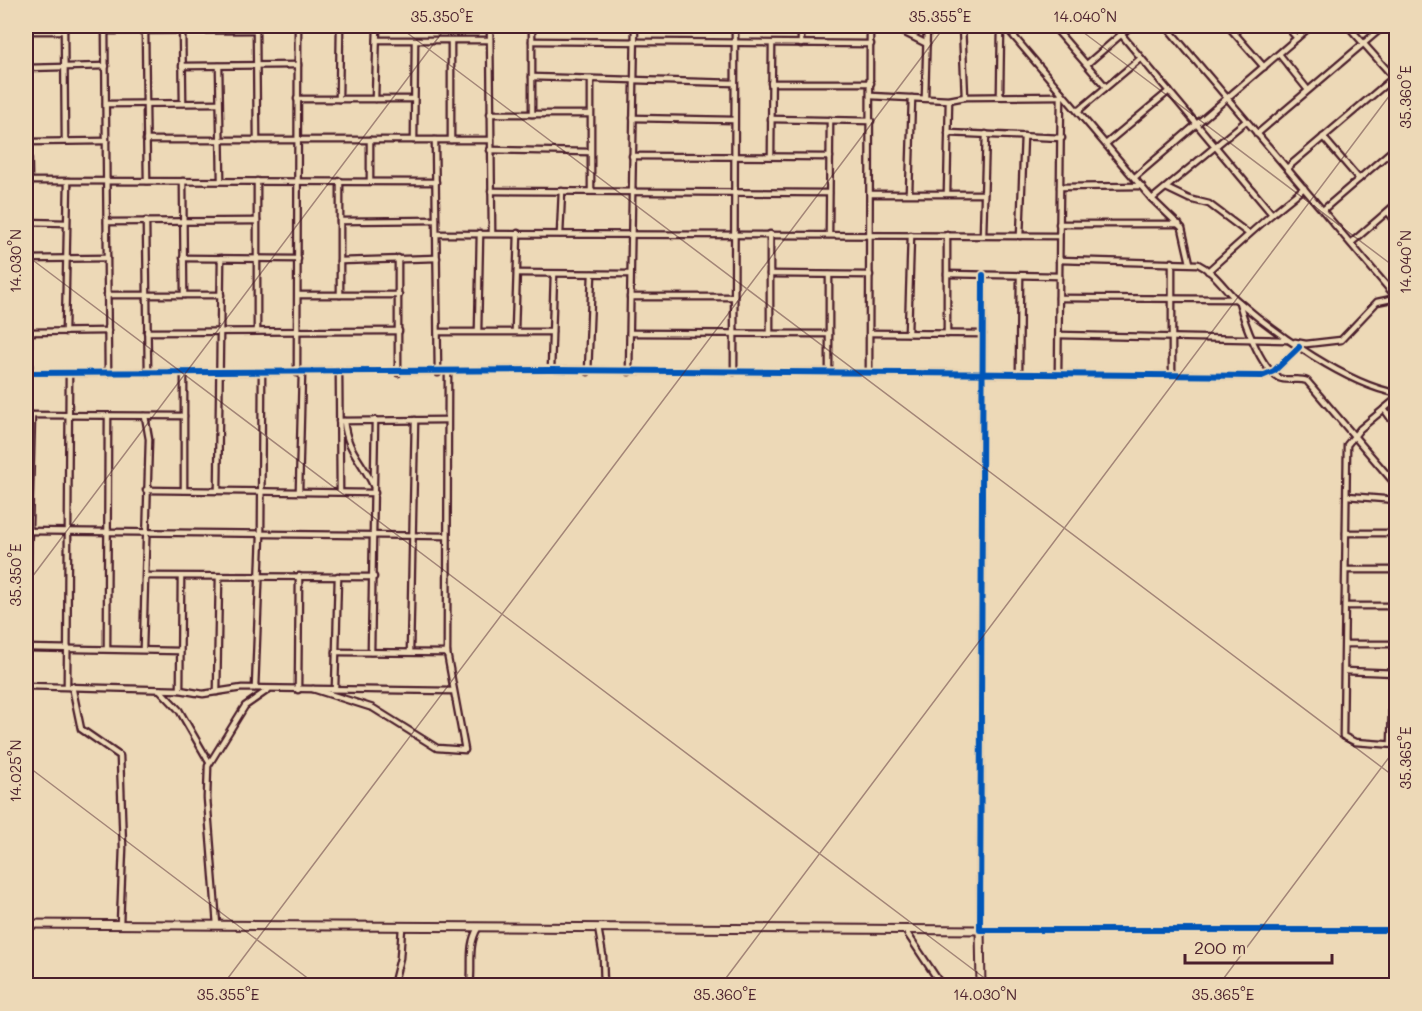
<svg xmlns="http://www.w3.org/2000/svg" width="1422" height="1011" viewBox="0 0 1422 1011" font-family="Mali,sans-serif">
	<style>
		.lines { fill: none; stroke-linecap: round; stroke-linejoin: round }
		.street-casing { stroke: #4a1f2b; stroke-width: 9 }
		.secondary-casing { stroke: #4a1f2b; stroke-width: 11 }
		.street { stroke: #edd9b7; stroke-width: 4.5 }
		.secondary { stroke: #edd9b7; stroke-width: 7 }
		.cycleway-casing { stroke: #edd9b7; stroke-width: 10 }
		.cycleway { stroke: #0057b8; stroke-width: 6 }
		.ticks { fill: none; stroke: #4a1f2b; stroke-width: 1.5; stroke-opacity: 0.45 }
		.neatline { fill: none; stroke: #4a1f2b; stroke-width: 2 }
		.ticks-label { font-size: 15px; text-anchor: middle; fill: #4a1f2b }
	</style>
	<rect width="100%" height="100%" fill="#edd9b7"/>
	<filter id="ink" filterUnits="userSpaceOnUse"><feTurbulence type="fractalNoise" baseFrequency=".0167" numOctaves="2"/><feDisplacementMap in="SourceGraphic" scale="12" xChannelSelector="R" yChannelSelector="G"/><feConvolveMatrix kernelMatrix="1 2 1 2 8 2 1 2 1" color-interpolation-filters="sRGB"/></filter>
	<g filter="url(#ink)">
		<g class="lines">
			<g class="street-casing">
				<g id="street">
					<polyline points="64,26 65,141"/>
					<polyline points="105,26 108,373"/>
					<polyline points="182,26 183,103"/>
					<polyline points="256,26 257,140"/>
					<polyline points="490,26 492,233"/>
					<polyline points="891,26 927,44"/>
					<polyline points="962,26 965,97 1061,96"/>
					<polyline points="1005,26 1152,199 1182,228 1190,263"/>
					<polyline points="1053,26 1106,87"/>
					<polyline points="1166,26 1396,297"/>
					<polyline points="1228,26 1264,67"/>
					<polyline points="1286,26 1297,38"/>
					<polyline points="1348,26 1396,80"/>
					<polyline points="145,30 147,181"/>
					<polyline points="26,31 64,31"/>
					<polyline points="105,31 256,30"/>
					<polyline points="1121,34 1272,214 1304,188"/>
					<polyline points="377,40 490,40"/>
					<polyline points="532,41 871,44"/>
					<polyline points="801,44 801,26"/>
					<polyline points="1279,54 1308,90"/>
					<polyline points="1087,64 1131,26"/>
					<polyline points="182,66 298,65"/>
					<polyline points="219,66 221,180"/>
					<polyline points="26,68 106,66"/>
					<polyline points="27,68 29,181"/>
					<polyline points="532,77 734,83"/>
					<polyline points="771,83 871,83"/>
					<polyline points="1000,95 1001,26"/>
					<polyline points="871,96 949,100 947,193"/>
					<polyline points="925,98 927,26"/>
					<polyline points="297,99 413,99"/>
					<polyline points="339,99 340,26"/>
					<polyline points="375,99 377,26"/>
					<polyline points="949,100 965,97"/>
					<polyline points="106,104 219,103"/>
					<polyline points="1079,110 1141,58"/>
					<polyline points="490,114 590,114"/>
					<polyline points="532,114 532,26"/>
					<polyline points="633,118 734,120"/>
					<polyline points="771,119 871,121"/>
					<polyline points="948,133 1062,138"/>
					<polyline points="1257,134 1384,26"/>
					<polyline points="1323,137 1359,179"/>
					<polyline points="146,140 490,140"/>
					<polyline points="414,140 415,41"/>
					<polyline points="435,140 438,373"/>
					<polyline points="451,140 451,41"/>
					<polyline points="28,142 106,141"/>
					<polyline points="1107,143 1169,91"/>
					<polyline points="490,150 590,152"/>
					<polyline points="632,156 830,157"/>
					<polyline points="771,156 772,44"/>
					<polyline points="1287,168 1394,77"/>
					<polyline points="1135,177 1311,26"/>
					<polyline points="26,181 436,182"/>
					<polyline points="183,181 184,295"/>
					<polyline points="257,181 257,331"/>
					<polyline points="370,181 370,140"/>
					<polyline points="1060,187 1142,186"/>
					<polyline points="1166,188 1189,199 1209,204 1249,234"/>
					<polyline points="491,191 829,193"/>
					<polyline points="591,191 591,79"/>
					<polyline points="909,193 912,98"/>
					<polyline points="870,194 984,194"/>
					<polyline points="1152,199 1246,121"/>
					<polyline points="1323,210 1396,147"/>
					<polyline points="1388,212 1396,222"/>
					<polyline points="146,221 148,373"/>
					<polyline points="340,221 436,220"/>
					<polyline points="26,222 66,223"/>
					<polyline points="107,222 257,221"/>
					<polyline points="1059,224 1179,224"/>
					<polyline points="437,234 1059,236"/>
					<polyline points="560,234 562,191"/>
					<polyline points="829,234 830,120"/>
					<polyline points="983,235 986,134"/>
					<polyline points="1020,236 1024,136"/>
					<polyline points="1351,243 1396,204"/>
					<polyline points="183,258 298,259"/>
					<polyline points="398,258 398,373"/>
					<polyline points="26,259 107,258"/>
					<polyline points="28,259 29,373"/>
					<path d="M 1059,260 L 1198,264 C 1215,272 1225,290 1238,301 C 1276,334 1348,385 1396,393"/>
					<polyline points="340,261 437,258"/>
					<polyline points="1208,271 1272,214"/>
					<polyline points="517,273 630,274"/>
					<polyline points="770,274 870,275"/>
					<polyline points="947,274 1059,276"/>
					<polyline points="983,275 980,930 1396,930"/>
					<polyline points="107,295 221,295"/>
					<polyline points="299,295 399,295"/>
					<polyline points="340,295 340,181"/>
					<polyline points="630,297 733,297"/>
					<polyline points="1059,298 1235,299"/>
					<path d="M 1239,302 C 1244,321 1260,368 1279,378 C 1288,382 1298,377 1307,381 L 1396,485"/>
					<polyline points="478,331 480,233"/>
					<polyline points="515,331 518,233"/>
					<polyline points="28,332 108,331"/>
					<polyline points="65,332 68,181"/>
					<polyline points="147,332 399,331"/>
					<polyline points="438,332 552,332"/>
					<polyline points="630,333 829,334"/>
					<polyline points="870,333 983,334"/>
					<polyline points="908,333 911,235"/>
					<polyline points="770,334 770,234"/>
					<polyline points="947,334 947,235"/>
					<polyline points="1059,335 1287,340"/>
					<polyline points="1295,342 1306,344 1341,340 1377,302 1396,298"/>
					<polyline points="551,370 554,274"/>
					<polyline points="829,371 829,275"/>
					<polyline points="588,372 592,274"/>
					<polyline points="629,372 635,26"/>
					<polyline points="734,372 735,26"/>
					<polyline points="869,372 870,26"/>
					<polyline points="26,373 551,370 1262,376 1274,371 1299,347"/>
					<polyline points="184,373 184,490"/>
					<polyline points="297,373 298,26"/>
					<polyline points="339,373 340,492"/>
					<polyline points="1019,373 1020,276"/>
					<polyline points="1058,374 1061,92"/>
					<polyline points="1172,374 1172,262"/>
					<polyline points="1396,399 1360,429 1347,445 1343,736 1355,742 1396,745"/>
					<polyline points="1384,409 1396,426"/>
					<polyline points="26,415 184,416"/>
					<polyline points="339,421 447,420"/>
					<path d="M 344,421 C 347,451 361,459 373,485"/>
					<polyline points="146,490 375,493"/>
					<polyline points="218,490 221,258"/>
					<polyline points="299,491 302,373"/>
					<polyline points="1347,496 1396,500"/>
					<polyline points="26,531 446,536"/>
					<polyline points="1346,533 1396,533"/>
					<polyline points="1346,570 1396,570"/>
					<polyline points="146,576 374,577"/>
					<polyline points="1345,606 1396,606"/>
					<polyline points="26,634 32,415"/>
					<polyline points="1345,644 1396,644"/>
					<polyline points="26,648 180,651"/>
					<polyline points="107,648 108,416"/>
					<polyline points="143,649 149,439 145,416"/>
					<polyline points="336,652 447,653"/>
					<polyline points="371,652 375,420"/>
					<polyline points="410,652 415,420"/>
					<polyline points="1345,671 1396,673"/>
					<polyline points="26,686 180,690 203,694 242,688 452,691"/>
					<polyline points="67,686 69,373"/>
					<polyline points="72,686 81,729 120,756 123,848 120,924"/>
					<polyline points="255,688 261,535 262,373"/>
					<polyline points="313,689 373,708 437,748 465,750 447,653 448,373"/>
					<polyline points="335,689 338,576"/>
					<polyline points="160,690 179,710 209,762"/>
					<polyline points="180,690 181,577"/>
					<polyline points="298,690 299,576"/>
					<polyline points="217,692 219,577"/>
					<polyline points="1391,744 1393,673"/>
					<polyline points="217,925 207,798 208,766 245,706 268,690"/>
					<polyline points="598,928 603,956 604,986"/>
					<polyline points="905,930 942,986"/>
					<polyline points="393,986 400,958 402,927"/>
					<path d="M 470,986 C 473,965 467,946 478,928"/>
				</g>
			</g>
			<g class="secondary-casing">
				<polyline id="secondary" points="26,924 980,930 981,986"/>
			</g>
			<use href="#street" class="street"/>
			<use href="#secondary" class="secondary"/>
			<g class="cycleway-casing">
				<g id="cycleway">
					<polyline points="983,275 980,930 1396,930"/>
					<polyline points="26,373 551,370 1262,376 1274,371 1299,347"/>
				</g>
			</g>
			<use href="#cycleway" class="cycleway"/>
		</g>
	</g>
	<path class="ticks" d="M 398,26 L 1396,778M 1075,26 L 1396,268M 26,255 L 995,986M 26,585 L 447,26M 26,765 L 318,986M 222,986 L 945,26M 720,986 L 1396,87M 1218,986 L 1396,748"/>
	<rect width="1422" height="1011" fill="none" stroke="#edd9b7" stroke-width="66"/>
	<path d="M1185 954v9h147v-9" fill="none" stroke="#4a1f2b" stroke-width="3"/>
	<text x="1194" y="954" font-size="18" fill="#4a1f2b" stroke="#edd9b7" stroke-width="4.5" paint-order="stroke">200 m</text>
	<rect x="33" y="33" width="1356" height="945" class="neatline"/>
	<g class="ticks-label">
		<text x="442" y="22">35.350°E</text>
		<text x="940" y="22">35.355°E</text>
		<text x="1085" y="22">14.040°N</text>
		<text transform="translate(1406 97) rotate(-90)" y="5">35.360°E</text>
		<text transform="translate(16 261) rotate(-90)" y="5">14.030°N</text>
		<text transform="translate(1406 262) rotate(-90)" y="5">14.040°N</text>
		<text transform="translate(16 575) rotate(-90)" y="5">35.350°E</text>
		<text transform="translate(1406 758) rotate(-90)" y="5">35.365°E</text>
		<text transform="translate(16 771) rotate(-90)" y="5">14.025°N</text>
		<text x="228" y="1000">35.355°E</text>
		<text x="725" y="1000">35.360°E</text>
		<text x="985" y="1000">14.030°N</text>
		<text x="1223" y="1000">35.365°E</text>
	</g>
</svg>
